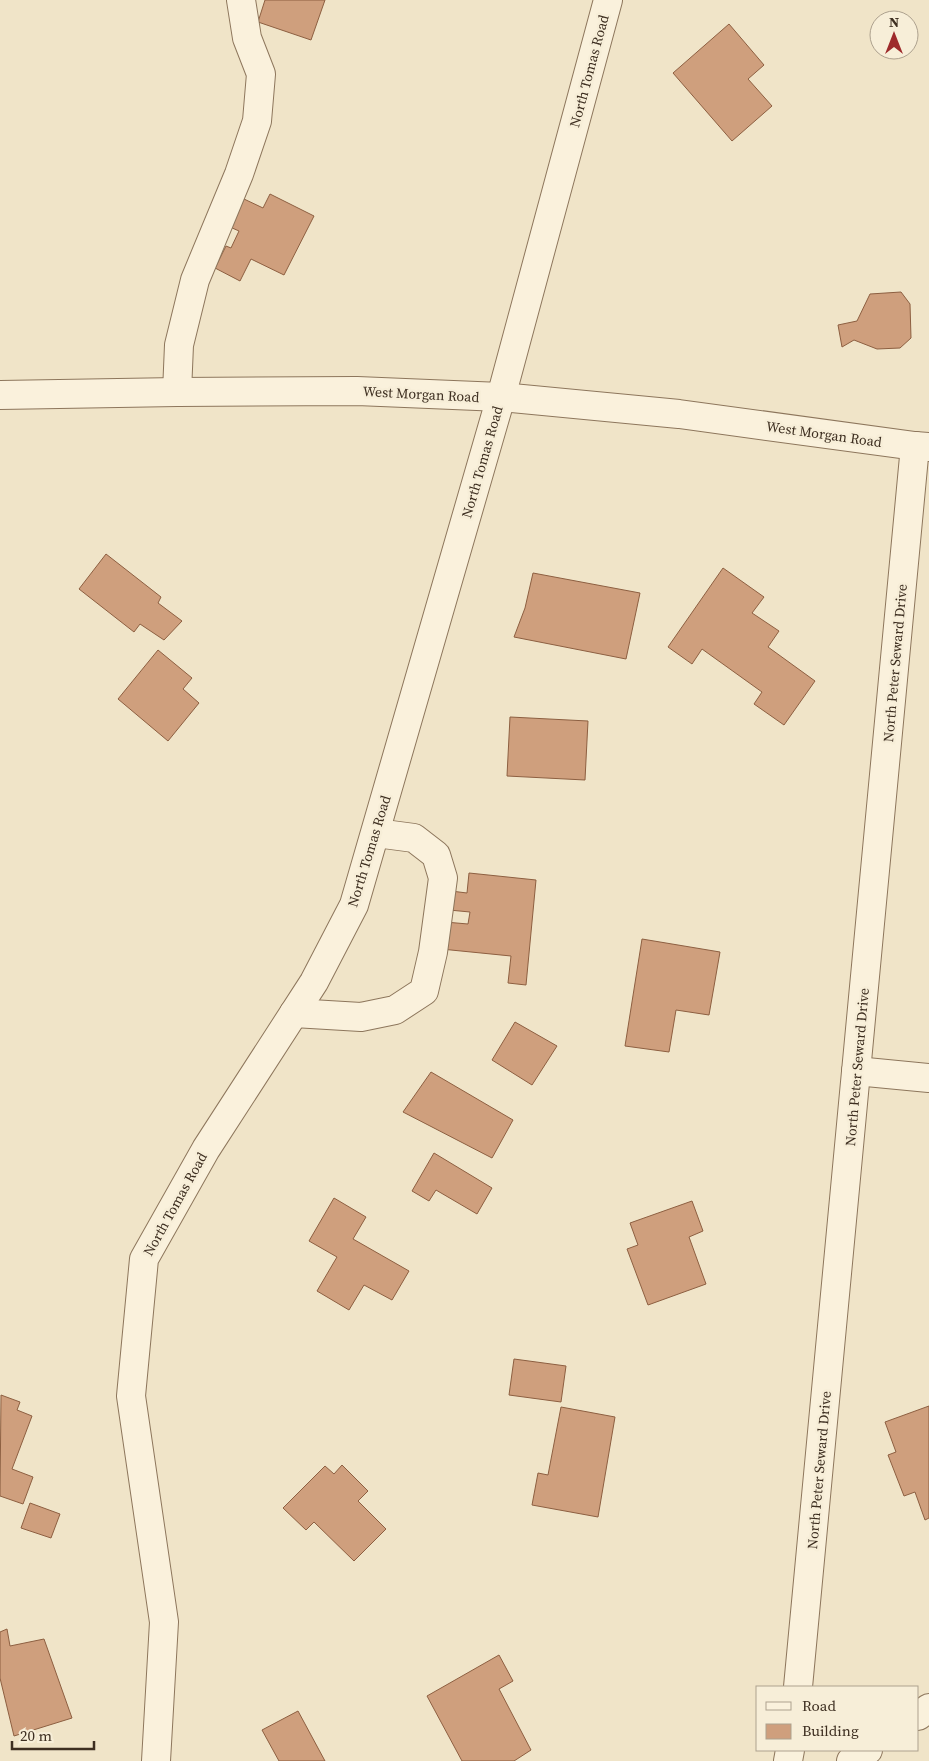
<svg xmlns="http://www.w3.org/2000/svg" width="929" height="1761" viewBox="0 0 929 1761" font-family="'Source Serif 4',serif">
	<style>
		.building { fill: #cf9f7d; stroke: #8d5f41 }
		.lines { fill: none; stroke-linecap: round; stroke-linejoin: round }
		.minor-casing { stroke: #8d765c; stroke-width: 30 }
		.minor { stroke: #faf1dc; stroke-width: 28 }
		.labels { text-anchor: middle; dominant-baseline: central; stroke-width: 5; stroke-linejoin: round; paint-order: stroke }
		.street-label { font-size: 14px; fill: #3d2e20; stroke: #f7eed8 }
	</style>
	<rect width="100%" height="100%" fill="#f0e4c8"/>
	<g class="building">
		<polygon points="265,0 325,0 311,40 258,22"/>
		<polygon points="729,24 764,65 748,79 772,106 732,141 673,73"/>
		<polygon points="270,194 314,216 284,275 251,259 240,281 215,268 226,246 231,248 239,231 230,227 244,199 263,208"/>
		<polygon points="901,292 910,304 911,338 900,348 877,349 854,340 842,347 838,325 857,321 870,294"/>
		<polygon points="106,554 161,597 158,603 182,621 164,640 140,624 134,632 79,589"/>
		<polygon points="723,568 764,597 752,613 779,631 768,647 815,681 784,725 754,704 762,692 702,649 692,664 668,647"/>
		<polygon points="533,573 640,593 626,659 514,637 525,608"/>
		<polygon points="158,650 192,678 183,689 199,703 168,741 118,699"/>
		<polygon points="510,717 588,721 585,780 507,776"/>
		<polygon points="469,873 536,880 526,985 508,983 511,956 441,949 445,922 468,924 470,912 449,910 451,891 467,893"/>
		<polygon points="642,939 720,952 709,1015 676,1010 669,1052 625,1046"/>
		<polygon points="515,1022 557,1046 532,1085 492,1060"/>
		<polygon points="431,1072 513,1120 492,1158 403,1112"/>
		<polygon points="434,1153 492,1188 477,1214 436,1190 429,1201 412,1191"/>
		<polygon points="334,1198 366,1217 353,1239 409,1271 392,1300 364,1285 349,1310 317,1291 337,1257 309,1241"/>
		<polygon points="692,1201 703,1231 689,1237 706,1284 648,1305 627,1249 638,1245 630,1223"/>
		<polygon points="514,1359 566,1366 561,1402 509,1395"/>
		<polygon points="1,1395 20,1402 17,1410 32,1416 12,1469 33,1477 23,1504 0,1496"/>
		<polygon points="929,1406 929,1518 925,1520 915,1492 904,1496 888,1455 896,1452 885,1422"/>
		<polygon points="561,1407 615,1417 598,1517 532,1505 538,1473 548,1475"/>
		<polygon points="342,1465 368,1491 358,1501 386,1529 354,1561 314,1522 306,1530 283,1508 325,1466 334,1474"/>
		<polygon points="30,1503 60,1514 51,1538 21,1528"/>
		<polygon points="7,1629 10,1646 44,1639 72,1718 14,1736 0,1678 0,1632"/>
		<polygon points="499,1655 513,1681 499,1689 531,1750 514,1761 462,1761 427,1696"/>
		<polygon points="298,1711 325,1761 279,1761 262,1730"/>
	</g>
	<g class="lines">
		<g class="minor-casing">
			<g id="minor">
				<polyline points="177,392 179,345 195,280 239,174 257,121 261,74 247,38 241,0"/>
				<polyline points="0,395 177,392 357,391 501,397 679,414 915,446 929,447"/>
				<polyline points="294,1013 361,1017 395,1010 424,991 433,952 443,878 436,855 414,838 376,833"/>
				<polyline points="856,1071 929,1078"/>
				<polyline points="798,1687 915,446"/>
				<polyline points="918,1716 929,1708"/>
				<polyline points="156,1761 164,1622 131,1396 144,1259 206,1149 314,982 354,905 501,397 608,0"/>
				<polyline points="788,1761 790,1750"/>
				<polyline points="851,1761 868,1750"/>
			</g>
		</g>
		<use href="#minor" class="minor"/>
	</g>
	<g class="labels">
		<g class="street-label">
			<text transform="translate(589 71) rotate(-75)">North Tomas Road</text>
			<text transform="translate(421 394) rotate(3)">West Morgan Road</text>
			<text transform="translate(824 434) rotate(8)">West Morgan Road</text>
			<text transform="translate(482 462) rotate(-74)">North Tomas Road</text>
			<text transform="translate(895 663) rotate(-85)">North Peter Seward Drive</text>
			<text transform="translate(369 851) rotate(-73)">North Tomas Road</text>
			<text transform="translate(857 1067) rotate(-85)">North Peter Seward Drive</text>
			<text transform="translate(175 1204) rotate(-61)">North Tomas Road</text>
			<text transform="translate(819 1470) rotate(-85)">North Peter Seward Drive</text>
		</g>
	</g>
	<rect x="756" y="1686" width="162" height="65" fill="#f7eed8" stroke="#ada18e"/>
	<rect x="766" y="1702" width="25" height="8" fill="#faf1dc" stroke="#ada18e"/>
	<text x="802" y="1711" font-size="15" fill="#3d2e20">Road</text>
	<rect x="766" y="1724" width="25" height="15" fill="#cf9f7d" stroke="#ada18e"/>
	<text x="802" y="1736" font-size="15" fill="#3d2e20">Building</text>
	<g transform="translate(894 35)"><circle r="24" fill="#f7eed8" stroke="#ada18e"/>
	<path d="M0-4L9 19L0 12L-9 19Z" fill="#9e2a2b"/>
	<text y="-8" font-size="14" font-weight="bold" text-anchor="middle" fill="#3d2e20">N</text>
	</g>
	<path d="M12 1741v8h82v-8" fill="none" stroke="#3d2e20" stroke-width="2.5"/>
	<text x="20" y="1741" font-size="15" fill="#3d2e20" stroke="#f7eed8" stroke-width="4" paint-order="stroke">20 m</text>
</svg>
